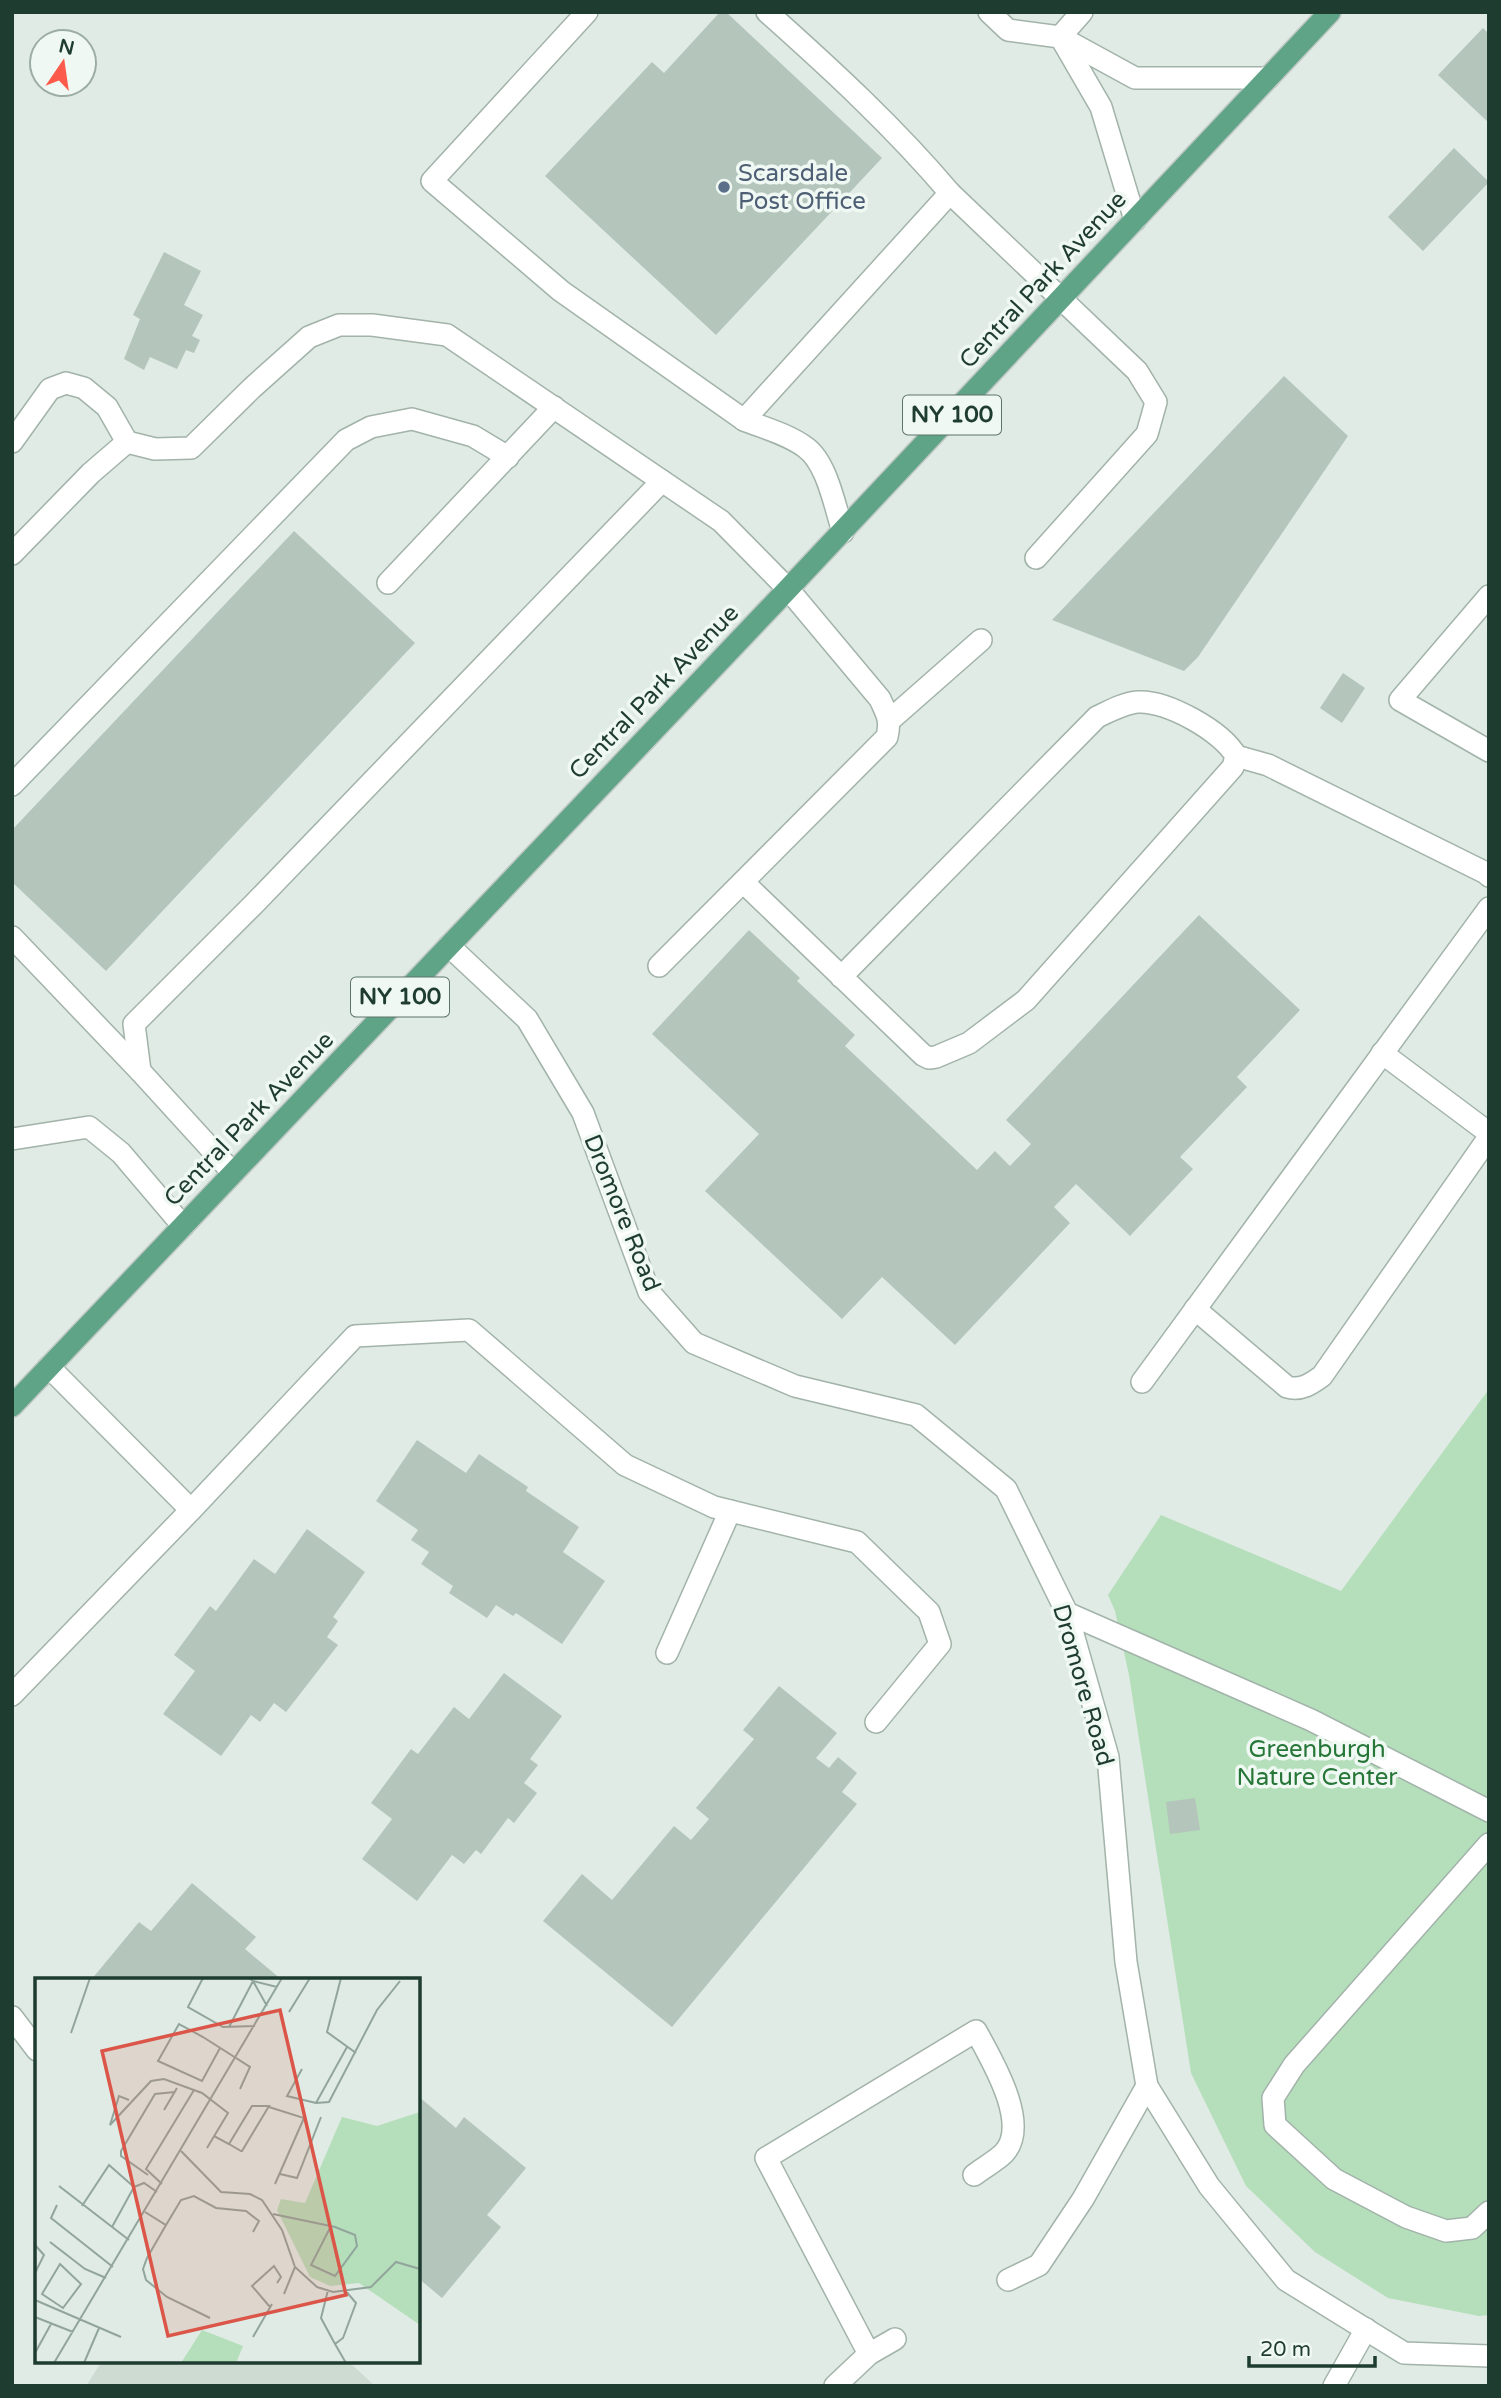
<svg xmlns="http://www.w3.org/2000/svg" width="1501" height="2398" viewBox="0 0 1501 2398" font-family="'Varela Round',sans-serif">
	<style>
		.built { fill: #cddbd2 }
		.green { fill: #b5deba }
		.building { fill: #b4c6bc }
		.lines { fill: none; stroke-linecap: round; stroke-linejoin: round }
		.service-casing { stroke: #a2b3aa; stroke-width: 24 }
		.minor-casing { stroke: #a2b3aa; stroke-width: 24 }
		.primary-casing { stroke: #c0c8c5; stroke-width: 24 }
		.service { stroke: #fff; stroke-width: 21 }
		.minor { stroke: #fff; stroke-width: 21 }
		.primary { stroke: #60a488; stroke-width: 21 }
		.service-dot { fill: #5c6f8a; stroke: #eff8f2; stroke-width: 2.5 }
		.labels { text-anchor: middle; dominant-baseline: central; stroke-width: 7; stroke-linejoin: round; paint-order: stroke }
		.shield { fill: #eff8f2; stroke: #5d746a; stroke-width: 2 }
		.shield-label { font-size: 23px; font-weight: bold; fill: #1f3c30 }
		.service-label { font-size: 24px; fill: #4e5e75; stroke: #eff8f2; text-anchor: start }
		.street-label { font-size: 24px; fill: #1f3c30; stroke: #eff8f2 }
		.park-label { font-size: 24px; fill: #267638; stroke: #eff8f2 }
		.inset-road { fill: none; stroke: #92a59c; stroke-width: 2 }
		.view { fill: #db5648; fill-opacity: 0.15; stroke: #db5648; stroke-width: 3.5 }
		.inset-edge { fill: none; stroke: #1f3c30; stroke-width: 3.5 }
	</style>
	<rect width="100%" height="100%" fill="#dfebe4"/>
	<polygon class="built" points="102,2361 348,2361 375,2386 86,2386"/>
	<polygon class="green" points="1489,1389 1489,2315 1479,2316 1388,2298 1315,2252 1246,2186 1191,2073 1129,1675 1115,1611 1108,1595 1161,1515 1341,1591"/>
	<g class="building">
		<polygon points="720,12 726,12 882,158 716,335 545,176 652,62 664,73"/>
		<polygon points="1483,28 1489,34 1489,123 1438,75"/>
		<polygon points="1454,148 1489,182 1423,251 1388,217"/>
		<polygon points="164,252 201,271 184,305 203,315 192,336 200,340 194,353 186,350 177,369 150,357 144,370 124,359 140,319 133,315"/>
		<polygon points="1284,376 1348,436 1198,657 1184,671 1052,620"/>
		<polygon points="294,531 415,643 106,971 12,882 12,830"/>
		<polygon points="1343,673 1365,688 1342,723 1320,708"/>
		<polygon points="1199,915 1300,1010 1237,1077 1247,1087 1180,1157 1193,1169 1130,1236 1076,1184 1054,1207 1070,1223 955,1345 882,1277 842,1319 705,1191 759,1134 652,1034 749,930 800,978 797,981 855,1035 845,1046 977,1170 995,1151 1010,1166 1031,1144 1006,1120"/>
		<polygon points="417,1440 466,1473 479,1454 528,1487 526,1491 579,1527 563,1552 605,1581 562,1644 516,1613 513,1616 496,1605 487,1618 449,1593 453,1586 421,1564 429,1552 411,1540 418,1530 376,1501"/>
		<polygon points="307,1529 365,1572 333,1617 338,1621 327,1637 338,1645 286,1712 274,1703 260,1722 251,1715 221,1756 163,1714 195,1671 174,1655 210,1606 216,1611 254,1559 275,1574"/>
		<polygon points="504,1673 562,1716 530,1759 538,1765 524,1783 537,1793 514,1823 508,1818 481,1854 476,1850 464,1864 452,1855 417,1901 362,1859 392,1819 371,1803 411,1749 418,1754 454,1707 469,1719"/>
		<polygon points="779,1686 837,1733 816,1758 829,1768 838,1757 857,1773 842,1792 857,1804 672,2027 543,1921 582,1874 612,1900 674,1826 691,1840 709,1819 696,1808 754,1739 743,1730"/>
		<polygon points="1195,1798 1200,1830 1170,1834 1166,1802"/>
		<polygon points="192,1883 256,1937 245,1949 282,1980 91,1980 139,1922 151,1931"/>
		<polygon points="418,2096 456,2128 464,2117 526,2168 487,2215 501,2227 442,2298 418,2278"/>
	</g>
	<g class="lines">
		<g class="service-casing">
			<g id="service">
				<polyline points="587,12 432,181 561,291 744,420 950,193"/>
				<path d="M 767,12 C 831,69 894,127 950,193 L 1137,371 L 1156,402 L 1147,434 L 1036,558"/>
				<polyline points="989,12 1008,30 1060,37 1135,78 1268,78"/>
				<polyline points="1060,37 1082,12"/>
				<polyline points="1061,38 1101,107 1135,220"/>
				<path d="M 744,420 C 764,428 787,434 805,447 C 827,462 835,507 843,532"/>
				<path d="M 12,442 L 50,389 L 66,383 L 84,388 L 107,407 L 127,442 L 155,449 L 191,448 L 252,388 L 309,337 L 339,325 L 372,325 L 447,335 L 721,521 L 788,589 L 880,699 C 887,715 891,719 887,737 L 659,966"/>
				<polyline points="12,554 91,473 127,442"/>
				<polyline points="388,583 554,407"/>
				<polyline points="1489,596 1400,700 1489,751"/>
				<polyline points="890,720 981,640"/>
				<polyline points="1236,756 1268,765 1486,873 1489,876"/>
				<polyline points="12,785 346,440 371,427 412,419 473,436 508,457"/>
				<path d="M 743,882 L 923,1055 L 929,1058 L 936,1057 L 969,1043 L 1026,1000 L 1233,767 L 1236,756 C 1222,731 1166,700 1138,702 C 1124,703 1110,711 1097,717 L 841,977"/>
				<polyline points="12,937 140,1071"/>
				<polyline points="1382,1053 1489,1133"/>
				<polyline points="12,1139 89,1127 121,1153 183,1226"/>
				<polyline points="233,1173 140,1071 134,1024 254,904 662,481"/>
				<path d="M 1195,1309 L 1287,1387 C 1301,1391 1311,1384 1322,1376 L 1489,1137"/>
				<polyline points="49,1367 191,1510 355,1336 469,1330 625,1465 714,1507 857,1542 929,1612 940,1644 876,1722"/>
				<polyline points="1142,1382 1489,908"/>
				<polyline points="667,1653 730,1511"/>
				<polyline points="12,1695 191,1510"/>
				<polyline points="1489,1844 1294,2065 1273,2098 1275,2125 1334,2179 1406,2217 1446,2231 1472,2228 1489,2212"/>
				<polyline points="12,2017 37,2050"/>
				<polyline points="1008,2280 1039,2265 1083,2199 1147,2086"/>
				<path d="M 869,2354 L 766,2158 L 976,2031 C 991,2059 1031,2124 1004,2153 C 996,2161 983,2168 974,2175"/>
				<polyline points="835,2386 869,2354 895,2339"/>
				<polyline points="1334,2386 1366,2329"/>
			</g>
		</g>
		<g class="minor-casing">
			<g id="minor">
				<polyline points="449,946 527,1019 583,1113 649,1292 694,1343 795,1386 916,1415 1006,1489 1067,1613 1108,1757 1126,1962 1147,2086 1209,2186 1286,2280 1404,2353 1489,2356"/>
				<polyline points="1067,1613 1311,1720 1489,1811"/>
			</g>
		</g>
		<g class="primary-casing">
			<polyline id="primary" points="12,1406 788,589 1330,12"/>
		</g>
		<use href="#service" class="service"/>
		<use href="#minor" class="minor"/>
		<use href="#primary" class="primary"/>
	</g>
	<circle class="service-dot" cx="724" cy="187" r="7"/>
	<g class="labels">
		<g class="shield">
			<rect x="903" y="395.5" width="98" height="39" rx="5"/>
			<rect x="351" y="977.5" width="98" height="39" rx="5"/>
		</g>
		<g class="shield-label">
			<text x="952" y="415">NY 100</text>
			<text x="400" y="997">NY 100</text>
		</g>
		<g class="service-label">
			<text x="738" y="173">Scarsdale<tspan x="738" dy="28">Post Office</tspan></text>
		</g>
		<g class="street-label">
			<text transform="translate(1043 280) rotate(-47)">Central Park Avenue</text>
			<text transform="translate(654 692) rotate(-46)">Central Park Avenue</text>
			<text transform="translate(249 1119) rotate(-46)">Central Park Avenue</text>
			<text transform="translate(622 1213) rotate(68)">Dromore Road</text>
			<text transform="translate(1083 1685) rotate(74)">Dromore Road</text>
		</g>
		<g class="park-label">
			<text x="1317" y="1749">Greenburgh<tspan x="1317" dy="28">Nature Center</tspan></text>
		</g>
	</g>
	<g transform="translate(35 1978)">
		<rect width="385" height="385" fill="#dfebe4"/>
		<path d="M 385,134 L 385,347 L 324,305 L 295,308 L 275,299 L 242,232 L 246,221 L 270,225 L 307,139 L 342,148 ZM 167,352 L 208,368 L 201,385 L 146,385 Z" fill="#b5deba"/>
		<path class="inset-road" d="M 168,0 L 153,29 L 188,49 L 220,48M 306,0 L 292,54 L 321,75M 218,3 L 232,28M 218,3 L 242,9M 254,34 L 275,0M 194,49 L 218,3 L 214,0M 36,55 L 55,0M 185,70 L 167,103 L 123,83 L 144,46 L 168,59 L 215,89 L 205,111M 267,91 L 252,118 L 281,125 L 294,124 L 342,32 L 365,3M 94,122 L 84,118 L 75,147 L 116,103 L 129,101 L 167,115 L 193,135 L 172,170M 281,125 L 312,69M 234,129 L 269,140 L 240,206M 129,132 L 142,110M 179,158 L 194,166 L 206,173 L 207,173 L 234,128 L 217,128 L 194,166M 146,173 L 186,214 L 215,216 L 227,222 L 247,252 L 260,289 L 282,309 L 298,314 L 336,309 L 361,284 L 385,291M 245,196 L 262,200 L 286,139M 113,197 L 86,178 L 86,173 L 120,116 L 140,114M 127,206 L 111,191 L 159,112M 24,208 L 94,262M 99,209 L 109,205 L 122,214M 22,227 L 16,240 L 78,289M 47,228 L 74,187 L 99,209 L 77,249M 110,234 L 131,247 L 146,222 L 159,218 L 181,230 L 211,233 L 224,243 L 218,254M 238,236 L 300,249 L 320,257 L 322,268 L 300,298 L 276,287 L 296,248M 131,247 L 112,280 L 108,291 L 111,302 L 132,319 L 175,340M 15,264 L 50,291 L 71,300M 0,267 L 9,277 L 0,295M 25,286 L 46,306 L 28,330 L 7,316 ZM 293,312 L 286,340 L 300,366 L 308,360 L 321,325 L 310,312M 249,316 L 260,289M 0,322 L 86,359M 235,329 L 217,308 L 239,288 L 246,299 L 242,305M 0,339 L 38,354M 218,359 L 237,326M 300,366 L 311,385M 0,375 L 16,346M 19,385 L 247,0M 49,385 L 64,350"/>
		<path class="view" d="M 245,32 L 311,317 L 133,358 L 67,73 Z"/>
		<rect width="385" height="385" class="inset-edge"/>
	</g>
	<rect width="1501" height="2398" fill="none" stroke="#1f3c30" stroke-width="28"/>
	<g transform="translate(63 63) rotate(13)"><circle r="33" fill="#eff8f2" stroke="#9cada4" stroke-width="2"/>
	<path d="M0-5L12 26L0 18L-12 26Z" fill="#fc5b4c"/>
	<text y="-10" font-size="19" font-weight="bold" text-anchor="middle" fill="#1f3c30">N</text>
	</g>
	<path d="M1249 2356v10h126v-10" fill="none" stroke="#1f3c30" stroke-width="3.5"/>
	<text x="1260" y="2356" font-size="21" fill="#1f3c30" stroke="#eff8f2" stroke-width="5" paint-order="stroke">20 m</text>
</svg>
